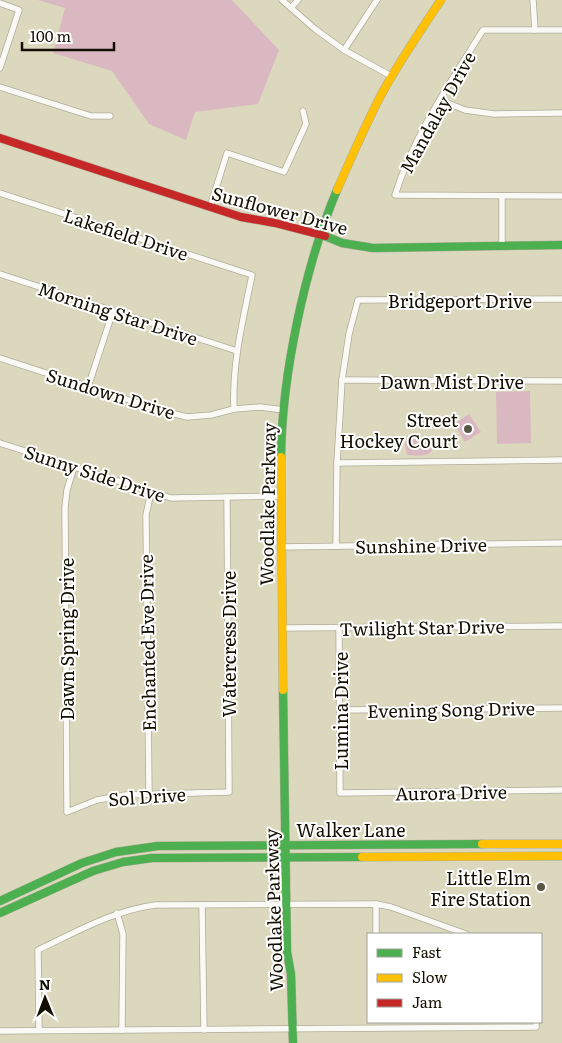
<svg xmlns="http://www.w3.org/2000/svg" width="562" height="1043" viewBox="0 0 562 1043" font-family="Literata,serif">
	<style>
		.green { fill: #dab8c1 }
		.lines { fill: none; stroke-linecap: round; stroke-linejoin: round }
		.street-casing { stroke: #afac98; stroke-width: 7 }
		.fast-casing { stroke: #afac98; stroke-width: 9 }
		.slow-casing { stroke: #afac98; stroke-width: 9 }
		.jam-casing { stroke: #afac98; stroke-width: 9 }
		.street { stroke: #faf9f5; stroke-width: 5.5 }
		.fast { stroke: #4caf50; stroke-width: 8 }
		.slow { stroke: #ffc107; stroke-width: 8 }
		.jam { stroke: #c62828; stroke-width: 8 }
		.poi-dot { fill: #595543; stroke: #fff; stroke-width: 2 }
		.labels { text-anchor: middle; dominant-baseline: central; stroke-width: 4; stroke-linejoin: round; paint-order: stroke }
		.street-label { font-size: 18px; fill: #120f01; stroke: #fff }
		.poi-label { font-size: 18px; fill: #120f01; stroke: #fff; text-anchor: end }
	</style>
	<rect width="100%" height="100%" fill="#dcd8be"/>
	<g class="green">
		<polygon points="38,0 232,0 279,50 258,104 195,112 186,140 149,124 112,71 53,53 65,8"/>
		<polygon points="530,391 531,443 497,444 496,392"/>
		<polygon points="469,414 481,432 465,442 454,424"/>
		<path d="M 407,438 L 430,442 L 432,450 C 427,458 416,455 407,455 L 405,444 Z"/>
	</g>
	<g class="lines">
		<g class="street-casing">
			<g id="street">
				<polyline points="282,0 315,29 344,50 391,76"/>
				<polyline points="533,0 535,30"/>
				<polyline points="0,3 19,10 0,68"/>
				<polyline points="291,8 298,0"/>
				<path d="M 562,30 L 483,30 C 450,83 414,135 395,195 L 562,196"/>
				<polyline points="344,50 377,0"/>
				<polyline points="0,87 91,116 110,116"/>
				<polyline points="440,100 465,110 494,114 562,113"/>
				<path d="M 0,193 L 252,275 C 243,320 232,363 234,409"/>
				<polyline points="502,196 502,246"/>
				<polyline points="210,207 227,153 284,172 306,124 303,111"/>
				<polyline points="0,274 237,351"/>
				<polyline points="0,358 163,411 187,417 211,415 234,409 260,407 284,410"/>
				<polyline points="342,380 562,381"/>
				<polyline points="88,387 113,311"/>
				<polyline points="0,443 171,498 281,496"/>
				<polyline points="337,463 562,460"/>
				<polyline points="74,467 67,490 65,507 67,812 97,800 125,795 229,792 227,497"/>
				<polyline points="336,546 337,463 342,380 349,334 358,300 562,299"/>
				<polyline points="281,547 562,543"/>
				<polyline points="282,628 562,626"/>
				<polyline points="339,628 340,793 562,790"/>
				<polyline points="340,710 562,708"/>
				<polyline points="149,794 146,515 151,492"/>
				<polyline points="376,904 376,934"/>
				<polyline points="202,905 204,1030"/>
				<polyline points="117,913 123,934 122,1030"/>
				<path d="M 39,1030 L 38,950 C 76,932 112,911 155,905 L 376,904 L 391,907 L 466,934"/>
				<polyline points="0,1031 536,1027 536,1022"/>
			</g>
		</g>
		<g class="fast-casing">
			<g id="fast">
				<polyline points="325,236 342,243 373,248 562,245"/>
				<path d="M 281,457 C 282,374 305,266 337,190"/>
				<polyline points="283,690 287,952 291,974 293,1043"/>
				<polyline points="0,901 82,863 116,852 158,846 482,844"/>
				<polyline points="0,913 93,871 123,862 152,858 362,857"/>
			</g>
		</g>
		<g class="slow-casing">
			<g id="slow">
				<path d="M 337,190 C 351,158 365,126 381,95 C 399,62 420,31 441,0"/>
				<polyline points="281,457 283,690"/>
				<polyline points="482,844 562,844"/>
				<polyline points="362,857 562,856"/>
			</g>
		</g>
		<g class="jam-casing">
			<polyline id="jam" points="0,138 241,217 275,223 325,236"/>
		</g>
		<use href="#street" class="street"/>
		<use href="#fast" class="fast"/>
		<use href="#slow" class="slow"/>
		<use href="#jam" class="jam"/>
	</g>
	<g class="poi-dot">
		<circle cx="468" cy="429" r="5"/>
		<circle cx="541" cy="887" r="5"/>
	</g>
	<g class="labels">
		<g class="street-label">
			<text transform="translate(437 112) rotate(-61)">Mandalay Drive</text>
			<text transform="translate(280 210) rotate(15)">Sunflower Drive</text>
			<text transform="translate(126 234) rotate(18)">Lakefield Drive</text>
			<text x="460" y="300">Bridgeport Drive</text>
			<text transform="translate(118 313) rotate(18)">Morning Star Drive</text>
			<text x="452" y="381">Dawn Mist Drive</text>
			<text transform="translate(111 393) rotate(17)">Sundown Drive</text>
			<text transform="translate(95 473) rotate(18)">Sunny Side Drive</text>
			<text transform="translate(267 504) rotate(-89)">Woodlake Parkway</text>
			<text transform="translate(421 545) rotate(-1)">Sunshine Drive</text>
			<text transform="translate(422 627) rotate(-1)">Twilight Star Drive</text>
			<text transform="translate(66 639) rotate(-90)">Dawn Spring Drive</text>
			<text transform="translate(147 643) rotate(-91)">Enchanted Eve Drive</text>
			<text transform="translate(228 644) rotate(-90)">Watercress Drive</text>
			<text transform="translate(451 709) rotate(-1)">Evening Song Drive</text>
			<text transform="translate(340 711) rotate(-90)">Lumina Drive</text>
			<text transform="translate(451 792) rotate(-1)">Aurora Drive</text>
			<text transform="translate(147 796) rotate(-4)">Sol Drive</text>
			<text x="351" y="829">Walker Lane</text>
			<text transform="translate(273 910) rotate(-92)">Woodlake Parkway</text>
		</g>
		<g class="poi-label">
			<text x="458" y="419">Street<tspan x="458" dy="21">Hockey Court</tspan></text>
			<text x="531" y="877">Little Elm<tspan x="531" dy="21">Fire Station</tspan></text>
		</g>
	</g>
	<rect x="367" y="933" width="175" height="90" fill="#ffffff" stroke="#a09f99"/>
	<rect x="377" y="949" width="25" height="8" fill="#4caf50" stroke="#a09f99"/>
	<text x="412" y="958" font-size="15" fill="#120f01">Fast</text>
	<rect x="377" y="974" width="25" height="8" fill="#ffc107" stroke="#a09f99"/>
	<text x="412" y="983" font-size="15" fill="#120f01">Slow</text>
	<rect x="377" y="999" width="25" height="8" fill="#c62828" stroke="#a09f99"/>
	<text x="412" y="1008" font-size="15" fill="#120f01">Jam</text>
	<g transform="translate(45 998) rotate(359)" stroke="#ffffff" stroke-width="4" paint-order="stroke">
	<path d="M0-4L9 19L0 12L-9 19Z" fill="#120f01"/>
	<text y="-8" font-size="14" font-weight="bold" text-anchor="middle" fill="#120f01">N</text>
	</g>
	<path d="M22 42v8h92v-8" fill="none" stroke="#120f01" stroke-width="2.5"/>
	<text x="30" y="42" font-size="15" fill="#120f01" stroke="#ffffff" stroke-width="4" paint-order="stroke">100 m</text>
</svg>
